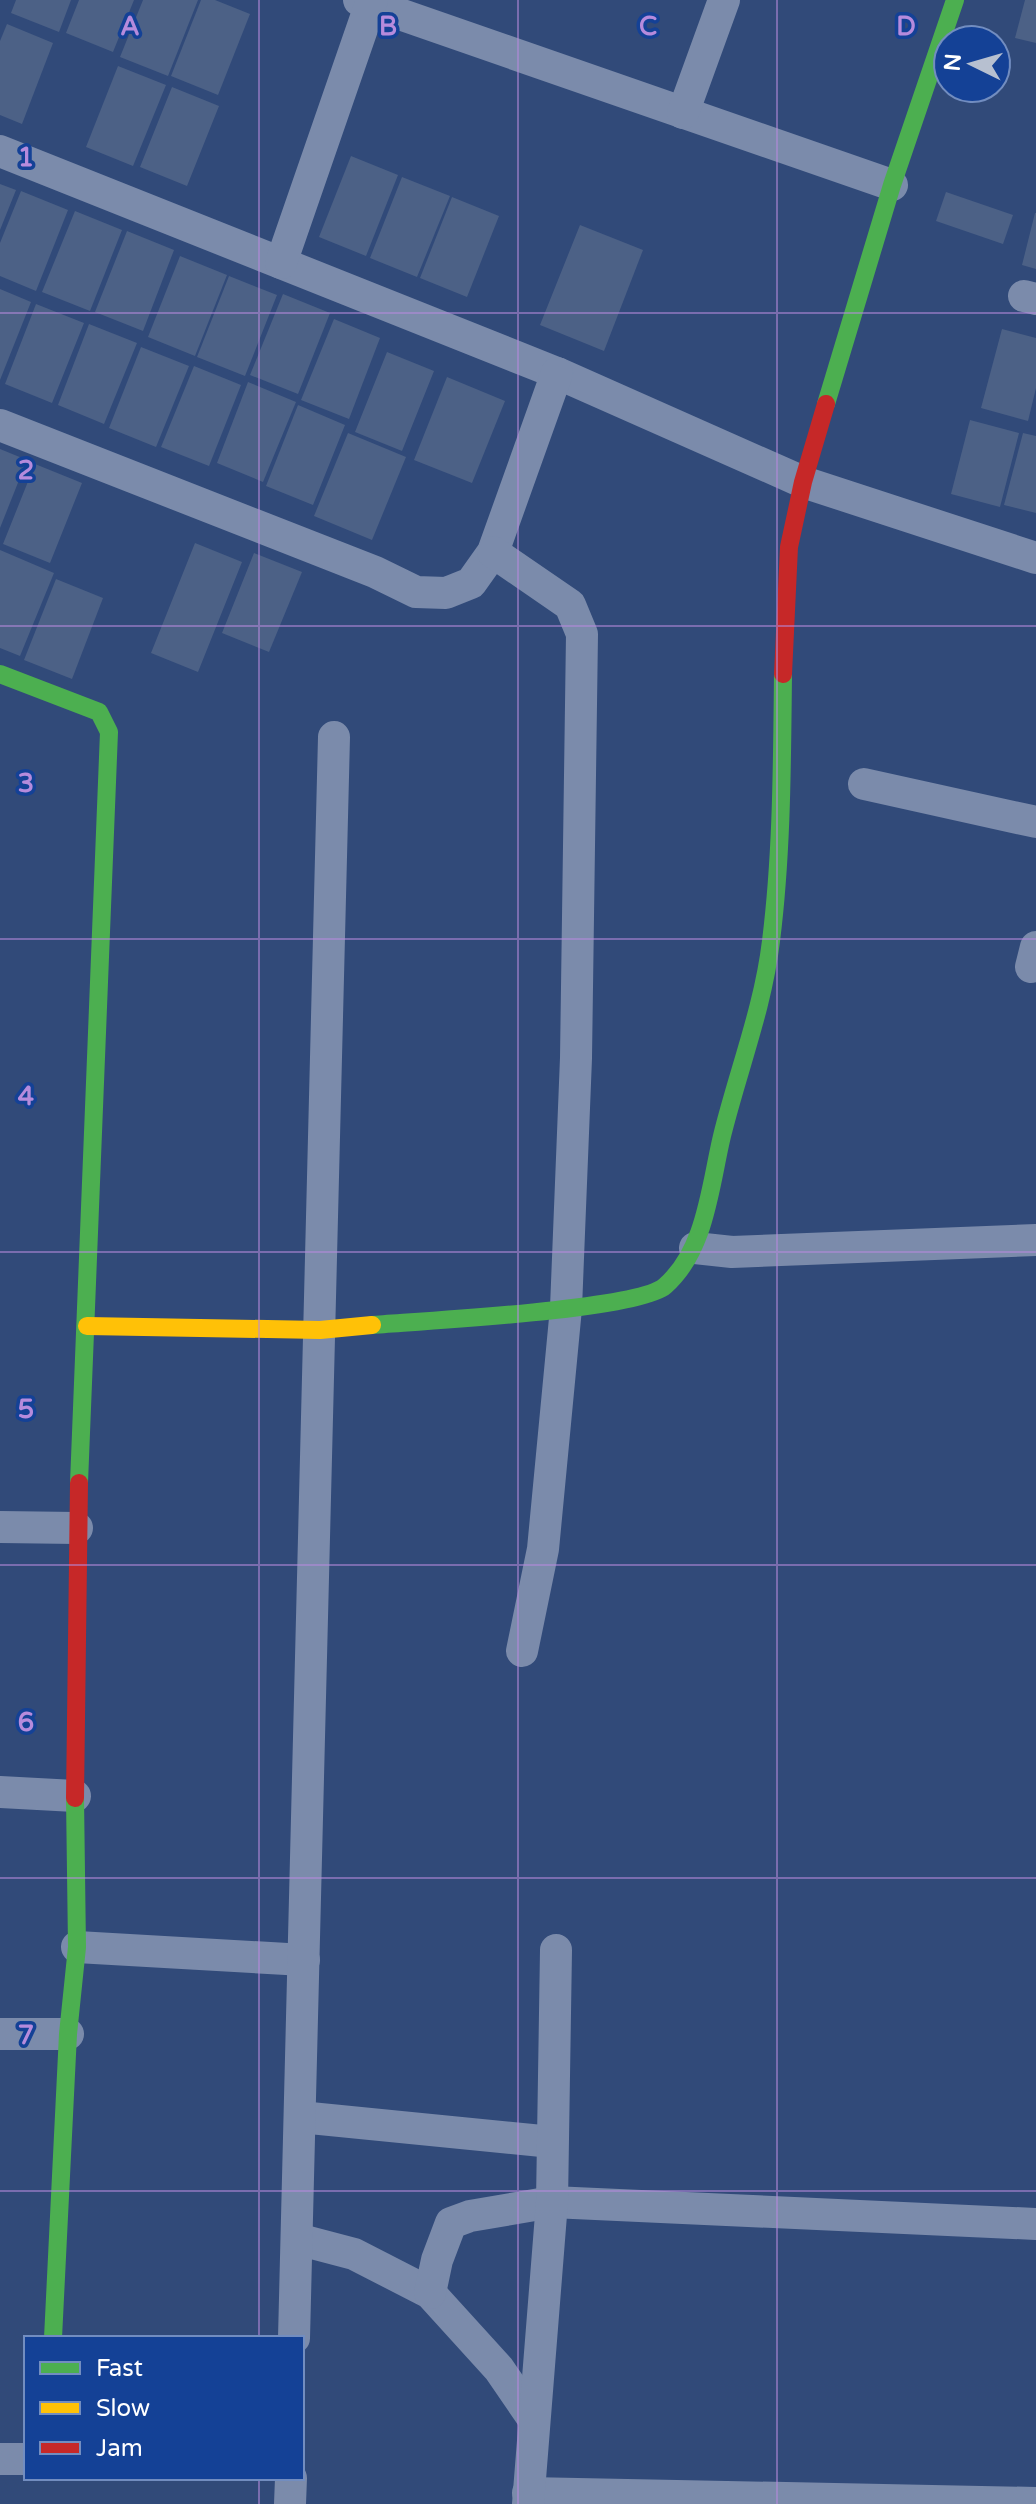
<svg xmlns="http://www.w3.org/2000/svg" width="1036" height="2504" viewBox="0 0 1036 2504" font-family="'Varela Round',sans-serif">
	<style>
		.building { fill: #4c6186 }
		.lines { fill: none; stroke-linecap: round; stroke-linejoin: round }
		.street { stroke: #7b8bab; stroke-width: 32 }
		.fast { stroke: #4caf50; stroke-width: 18 }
		.slow { stroke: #ffc107; stroke-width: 18 }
		.jam { stroke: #c62828; stroke-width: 18 }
		.grid { fill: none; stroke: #b68bdc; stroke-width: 2; stroke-opacity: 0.55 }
		.grid-label { font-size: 26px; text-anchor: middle; font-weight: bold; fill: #b68bdc; stroke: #144196; stroke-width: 7; stroke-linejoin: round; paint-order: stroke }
	</style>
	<rect width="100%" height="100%" fill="#314a79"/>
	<g class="building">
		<polygon points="16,0 71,0 59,32 11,13"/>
		<polygon points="79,0 134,0 113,52 66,33"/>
		<polygon points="143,0 198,0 168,76 120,57"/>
		<polygon points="201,0 215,0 250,14 218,95 171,76"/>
		<polygon points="1025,0 1036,0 1036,43 1015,38"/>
		<polygon points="7,24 53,43 22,124 0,115 0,41"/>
		<polygon points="118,66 166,85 133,166 86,147"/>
		<polygon points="172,87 219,106 187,186 140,167"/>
		<polygon points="351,156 398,175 366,256 319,237"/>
		<polygon points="402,177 450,196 417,277 370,258"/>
		<polygon points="0,184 16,190 0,230"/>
		<polygon points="21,191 68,210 36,291 0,276 0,243"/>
		<polygon points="946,192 1013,215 1003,244 936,221"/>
		<polygon points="452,197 499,216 467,297 420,278"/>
		<polygon points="75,211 122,230 90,311 42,292"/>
		<polygon points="1035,213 1036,213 1036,269 1022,265"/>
		<polygon points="580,225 643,250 604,351 540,325"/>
		<polygon points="127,231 174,250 143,331 95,312"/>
		<polygon points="180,256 227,275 195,356 148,337"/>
		<polygon points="229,276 277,295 245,376 197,357"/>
		<polygon points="0,289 31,302 0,380"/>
		<polygon points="283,294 330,313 298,394 250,375"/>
		<polygon points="36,304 84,323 52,403 5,384"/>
		<polygon points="334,319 380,338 349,419 301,400"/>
		<polygon points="89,324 137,343 104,424 58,405"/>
		<polygon points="1002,329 1036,338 1036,388 1028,421 981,408"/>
		<polygon points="141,347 189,366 156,447 109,428"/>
		<polygon points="387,352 434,371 402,451 355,432"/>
		<polygon points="194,366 241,385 209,466 161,447"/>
		<polygon points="447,377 505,401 472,483 414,460"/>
		<polygon points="248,382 296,402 263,482 217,463"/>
		<polygon points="298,405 345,425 313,505 266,486"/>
		<polygon points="970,420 1019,433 1000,507 951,494"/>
		<polygon points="348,433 406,457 372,540 314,516"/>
		<polygon points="1023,433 1036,436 1036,513 1004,505"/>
		<polygon points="0,449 27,460 0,528"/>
		<polygon points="35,464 82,483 50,563 3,544"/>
		<polygon points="195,543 242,562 198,672 151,653"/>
		<polygon points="0,550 54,573 20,656 0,648"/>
		<polygon points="254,553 302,572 269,652 222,633"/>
		<polygon points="56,579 103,598 72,679 24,660"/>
	</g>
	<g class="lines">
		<g class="street">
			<polyline points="359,0 892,185"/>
			<polyline points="683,113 724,0"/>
			<polyline points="0,151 557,373 803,482 1036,558"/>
			<polyline points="281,263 372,0"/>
			<polyline points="1024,296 1036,299"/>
			<polyline points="0,425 375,572 416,592 446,593 471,583 493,552 557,373"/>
			<polyline points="493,552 570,605 582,634 576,1058 566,1308 543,1549 522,1651"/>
			<polyline points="864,784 1036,822"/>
			<polyline points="1031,967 1036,947"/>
			<polyline points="695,1248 732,1252 1036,1240"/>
			<polyline points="0,1527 77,1528"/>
			<polyline points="0,1792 75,1796"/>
			<polyline points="77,1947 304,1960"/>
			<polyline points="0,2034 68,2034"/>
			<polyline points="300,2117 552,2142"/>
			<polyline points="297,2239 354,2254 430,2293 499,2369 534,2420"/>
			<polyline points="430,2293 437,2260 451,2223 470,2216 552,2202 1036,2224"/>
			<polyline points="294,2338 334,737"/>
			<polyline points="0,2459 26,2459"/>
			<polyline points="528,2493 1036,2503"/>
			<polyline points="290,2504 291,2478"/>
			<polyline points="528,2504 552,2202 556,1950"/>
		</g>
		<g class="fast">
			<polyline points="826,404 892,185 955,0"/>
			<polyline points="0,674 99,712 109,732 79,1483"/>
			<path d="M 372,1325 C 421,1321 638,1310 665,1286 C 706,1250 710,1186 722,1136 C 738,1071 763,1008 771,941 C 782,853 782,763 783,674"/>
			<polyline points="53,2338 68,2034 77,1947 75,1798"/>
		</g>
		<polyline class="slow" points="87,1326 320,1330 372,1325"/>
		<g class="jam">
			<polyline points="783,674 789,547 803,482 826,404"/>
			<polyline points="75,1798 79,1483"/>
		</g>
	</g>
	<path class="grid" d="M 259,0 L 259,2338M 518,0 L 518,2504M 777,0 L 777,2504M 0,313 L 1036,313M 0,626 L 1036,626M 0,939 L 1036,939M 0,1252 L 1036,1252M 0,1565 L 1036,1565M 0,1878 L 1036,1878M 0,2191 L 1036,2191M 259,2478 L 259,2504"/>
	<g class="grid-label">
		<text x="130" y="35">A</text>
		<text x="388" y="35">B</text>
		<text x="648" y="35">C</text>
		<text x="906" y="35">D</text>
		<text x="26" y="166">1</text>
		<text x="26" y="479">2</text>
		<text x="26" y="792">3</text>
		<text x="26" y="1105">4</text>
		<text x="26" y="1418">5</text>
		<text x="26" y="1731">6</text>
		<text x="26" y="2044">7</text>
	</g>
	<rect x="24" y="2336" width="280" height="144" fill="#144196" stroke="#728dc0" stroke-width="2"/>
	<rect x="40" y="2362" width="40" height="12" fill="#4caf50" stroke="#728dc0" stroke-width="2"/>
	<text x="96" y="2376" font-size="24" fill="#ffffff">Fast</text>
	<rect x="40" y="2402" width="40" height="12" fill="#ffc107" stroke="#728dc0" stroke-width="2"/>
	<text x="96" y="2416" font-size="24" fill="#ffffff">Slow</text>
	<rect x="40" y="2442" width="40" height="12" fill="#c62828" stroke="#728dc0" stroke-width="2"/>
	<text x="96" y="2456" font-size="24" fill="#ffffff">Jam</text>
	<g transform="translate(972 64) rotate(275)"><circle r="38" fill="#144196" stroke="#728dc0" stroke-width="2"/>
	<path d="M0-6L14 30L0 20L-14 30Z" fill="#b7c0d0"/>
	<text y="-12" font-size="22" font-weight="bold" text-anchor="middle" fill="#ffffff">N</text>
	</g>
</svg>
